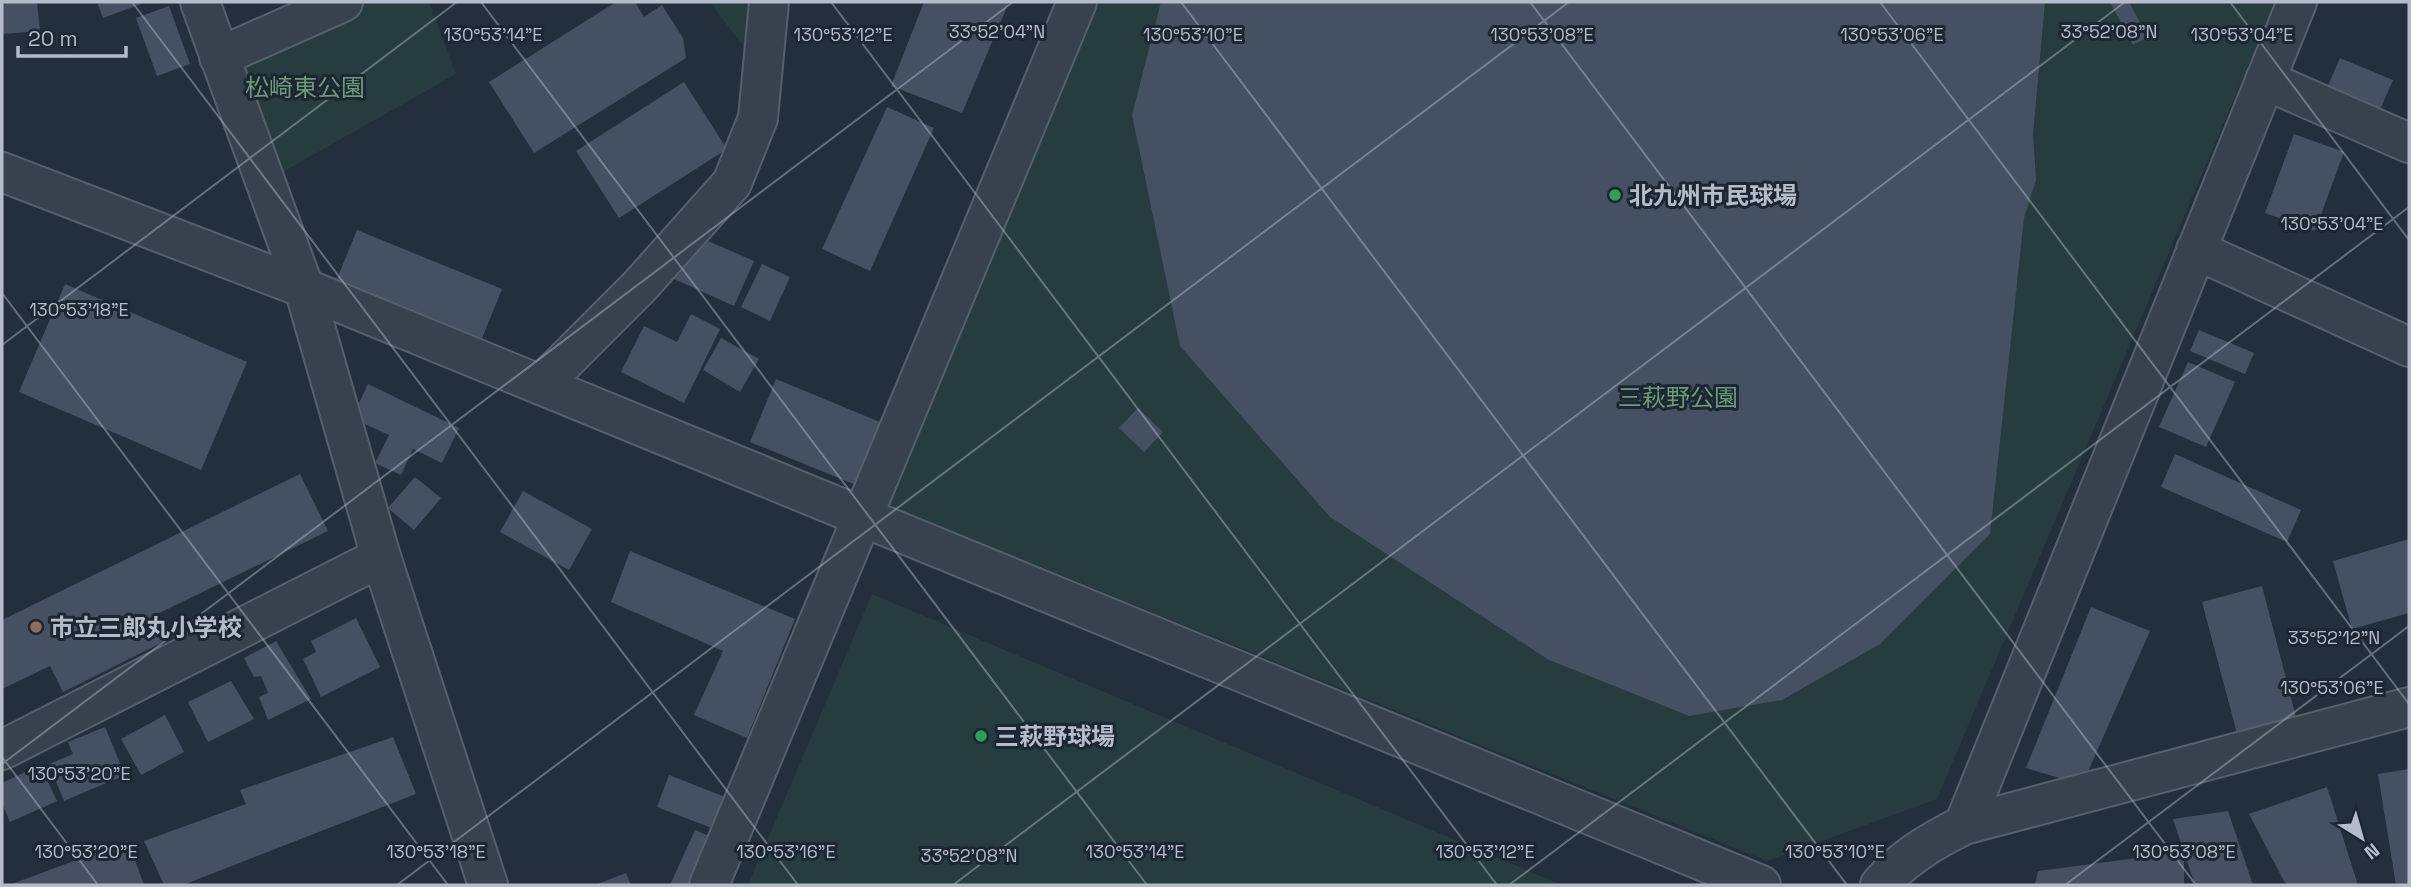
<svg xmlns="http://www.w3.org/2000/svg" width="2411" height="887" viewBox="0 0 2411 887" font-family="'Space Grotesk','Noto Sans JP',sans-serif">
	<style>
		.green { fill: #263c3f }
		.building { fill: #455162 }
		.lines { fill: none; stroke-linecap: round; stroke-linejoin: round }
		.minor-casing { stroke: #565f6c; stroke-width: 42 }
		.minor { stroke: #38414e; stroke-width: 38 }
		.ticks { fill: none; stroke: #b4bcc9; stroke-width: 2; stroke-opacity: 0.45 }
		.leisure-dot { fill: #2e9e5b; stroke: #1d2633; stroke-width: 2.5 }
		.education-dot { fill: #8d6e63; stroke: #1d2633; stroke-width: 2.5 }
		.labels { text-anchor: middle; dominant-baseline: central; stroke-width: 6; stroke-linejoin: round; paint-order: stroke }
		.park-label { font-size: 24px; fill: #6b9a76; stroke: #1d2633 }
		.poi-label { font-size: 24px; font-weight: bold; fill: #b4bcc9; stroke: #1d2633; text-anchor: start }
		.ticks-label { font-size: 18px; text-anchor: middle; fill: #b4bcc9; stroke: #1d2633; stroke-width: 6; stroke-linejoin: round; paint-order: stroke }
	</style>
	<rect width="100%" height="100%" fill="#242f3e"/>
	<g class="green">
		<polygon points="343,2 429,2 456,74 265,182 219,57"/>
		<polygon points="710,2 769,2 762,72"/>
		<polygon points="1099,2 2275,2 1937,799 1767,861 888,505"/>
		<polygon points="872,594 1562,885 748,885"/>
	</g>
	<g class="building">
		<polygon points="2,2 37,2 40,31 2,34"/>
		<polygon points="97,2 140,2 141,4 103,18"/>
		<polygon points="616,2 635,2 644,17 662,5 683,38 686,58 534,153 489,82"/>
		<polygon points="924,2 1009,2 962,113 891,86"/>
		<polygon points="1161,2 2045,2 2033,134 2036,180 2024,218 1990,534 1880,644 1782,700 1689,716 1549,660 1330,517 1180,346 1132,115"/>
		<polygon points="2110,2 2129,2 2148,37 2133,45"/>
		<polygon points="169,6 190,64 157,76 136,18"/>
		<polygon points="2340,58 2393,80 2376,119 2323,97"/>
		<polygon points="684,82 727,149 619,218 576,151"/>
		<polygon points="887,107 934,128 870,271 822,249"/>
		<polygon points="2294,134 2344,152 2315,231 2265,213"/>
		<polygon points="357,230 502,289 480,343 335,284"/>
		<polygon points="708,241 754,261 734,306 672,278"/>
		<polygon points="762,264 790,277 770,321 741,307"/>
		<polygon points="65,284 247,362 201,470 19,392"/>
		<polygon points="691,314 720,329 684,403 621,372 644,326 677,342"/>
		<polygon points="2199,330 2254,353 2245,374 2190,351"/>
		<polygon points="721,338 759,359 740,392 703,370"/>
		<polygon points="2188,362 2235,382 2206,447 2159,427"/>
		<polygon points="776,379 887,425 861,487 750,442"/>
		<polygon points="368,384 459,428 442,463 413,449 401,475 375,463 389,435 352,418"/>
		<polygon points="1138,408 1163,432 1144,452 1119,428"/>
		<polygon points="2175,454 2301,510 2287,542 2161,487"/>
		<polygon points="300,474 328,531 151,617 163,642 63,692 50,666 2,689 2,620"/>
		<polygon points="415,477 441,498 414,530 388,508"/>
		<polygon points="523,491 592,529 569,570 500,532"/>
		<polygon points="2409,539 2409,613 2352,629 2333,561"/>
		<polygon points="630,551 795,619 747,738 694,715 723,651 611,602"/>
		<polygon points="2262,586 2297,721 2238,737 2202,602"/>
		<polygon points="2091,607 2150,631 2082,785 2026,768"/>
		<polygon points="356,618 380,667 321,697 303,659 316,652 311,641"/>
		<polygon points="276,641 311,699 268,720 259,697 268,693 261,676 254,677 244,658"/>
		<polygon points="231,681 254,719 208,742 188,702"/>
		<polygon points="165,715 184,752 141,775 121,739"/>
		<polygon points="105,727 125,775 64,801 49,764 73,754 68,742"/>
		<polygon points="393,737 416,794 183,885 164,885 144,841 246,804 240,790"/>
		<polygon points="40,765 57,801 10,822 2,803 2,783"/>
		<polygon points="2409,769 2409,885 2396,885 2378,774"/>
		<polygon points="669,775 738,802 725,833 657,807"/>
		<polygon points="2327,787 2358,885 2286,885 2249,814"/>
		<polygon points="2228,811 2253,885 2195,885 2173,819"/>
		<polygon points="695,830 718,840 698,885 670,885"/>
		<polygon points="128,841 144,885 9,885"/>
		<polygon points="2184,852 2184,885 2035,885 2038,871"/>
		<polygon points="626,873 631,885 595,885"/>
	</g>
	<g class="lines">
		<g class="minor-casing">
			<g id="minor">
				<polyline points="200,2 304,288 381,557 488,885"/>
				<polyline points="219,57 343,2"/>
				<polyline points="2265,80 2409,143"/>
				<polyline points="2,172 304,288 1761,885"/>
				<polyline points="2196,250 2409,347"/>
				<polyline points="541,385 639,287 732,183 758,118 769,2"/>
				<polyline points="2,750 381,557"/>
				<polyline points="1964,825 2297,2"/>
				<polyline points="709,885 1077,2"/>
				<path d="M 1880,885 C 1904,857 1932,841 1964,825 L 2409,707"/>
			</g>
		</g>
		<use href="#minor" class="minor"/>
	</g>
	<path class="ticks" d="M 132,2 L 798,885M 481,2 L 1147,885M 831,2 L 1497,885M 1181,2 L 1847,885M 1530,2 L 2196,885M 1880,2 L 2409,704M 2230,2 L 2409,240M 2,293 L 448,885M 2,345 L 457,2M 2,757 L 98,885M 2,764 L 1013,2M 397,885 L 1569,2M 953,885 L 2125,2M 1509,885 L 2409,207M 2065,885 L 2409,626"/>
	<g class="leisure-dot">
		<circle cx="1615" cy="195" r="7"/>
		<circle cx="981" cy="736" r="7"/>
	</g>
	<circle class="education-dot" cx="36" cy="627" r="7"/>
	<g class="labels">
		<g class="park-label">
			<text x="305" y="87">松崎東公園</text>
			<text x="1678" y="397">三萩野公園</text>
		</g>
		<g class="poi-label">
			<text x="1629" y="195">北九州市民球場</text>
			<text x="50" y="627">市立三郎丸小学校</text>
			<text x="995" y="736">三萩野球場</text>
		</g>
	</g>
	<g class="ticks-label">
		<text x="997" y="38">33°52'04"N</text>
		<text x="2109" y="38">33°52'08"N</text>
		<text x="493" y="41">130°53'14"E</text>
		<text x="843" y="41">130°53'12"E</text>
		<text x="1193" y="41">130°53'10"E</text>
		<text x="1892" y="41">130°53'06"E</text>
		<text x="2242" y="41">130°53'04"E</text>
		<text x="1542" y="41">130°53'08"E</text>
		<text x="2332" y="230">130°53'04"E</text>
		<text x="79" y="316">130°53'18"E</text>
		<text x="2334" y="644">33°52'12"N</text>
		<text x="2332" y="694">130°53'06"E</text>
		<text x="79" y="780">130°53'20"E</text>
		<text x="86" y="858">130°53'20"E</text>
		<text x="436" y="858">130°53'18"E</text>
		<text x="786" y="858">130°53'16"E</text>
		<text x="1135" y="858">130°53'14"E</text>
		<text x="1485" y="858">130°53'12"E</text>
		<text x="1835" y="858">130°53'10"E</text>
		<text x="2184" y="858">130°53'08"E</text>
		<text x="969" y="862">33°52'08"N</text>
	</g>
	<rect width="2411" height="887" fill="none" stroke="#b4bcc9" stroke-width="7"/>
	<g transform="translate(2362 838) rotate(143)" stroke="#1d2633" stroke-width="5" paint-order="stroke">
	<path d="M0-5L12 26L0 18L-12 26Z" fill="#b4bcc9"/>
	<text y="-10" font-size="19" font-weight="bold" text-anchor="middle" fill="#b4bcc9">N</text>
	</g>
	<path d="M18 46v10h108v-10" fill="none" stroke="#b4bcc9" stroke-width="3.5"/>
	<text x="28" y="46" font-size="21" fill="#b4bcc9" stroke="#1d2633" stroke-width="5" paint-order="stroke">20 m</text>
</svg>
